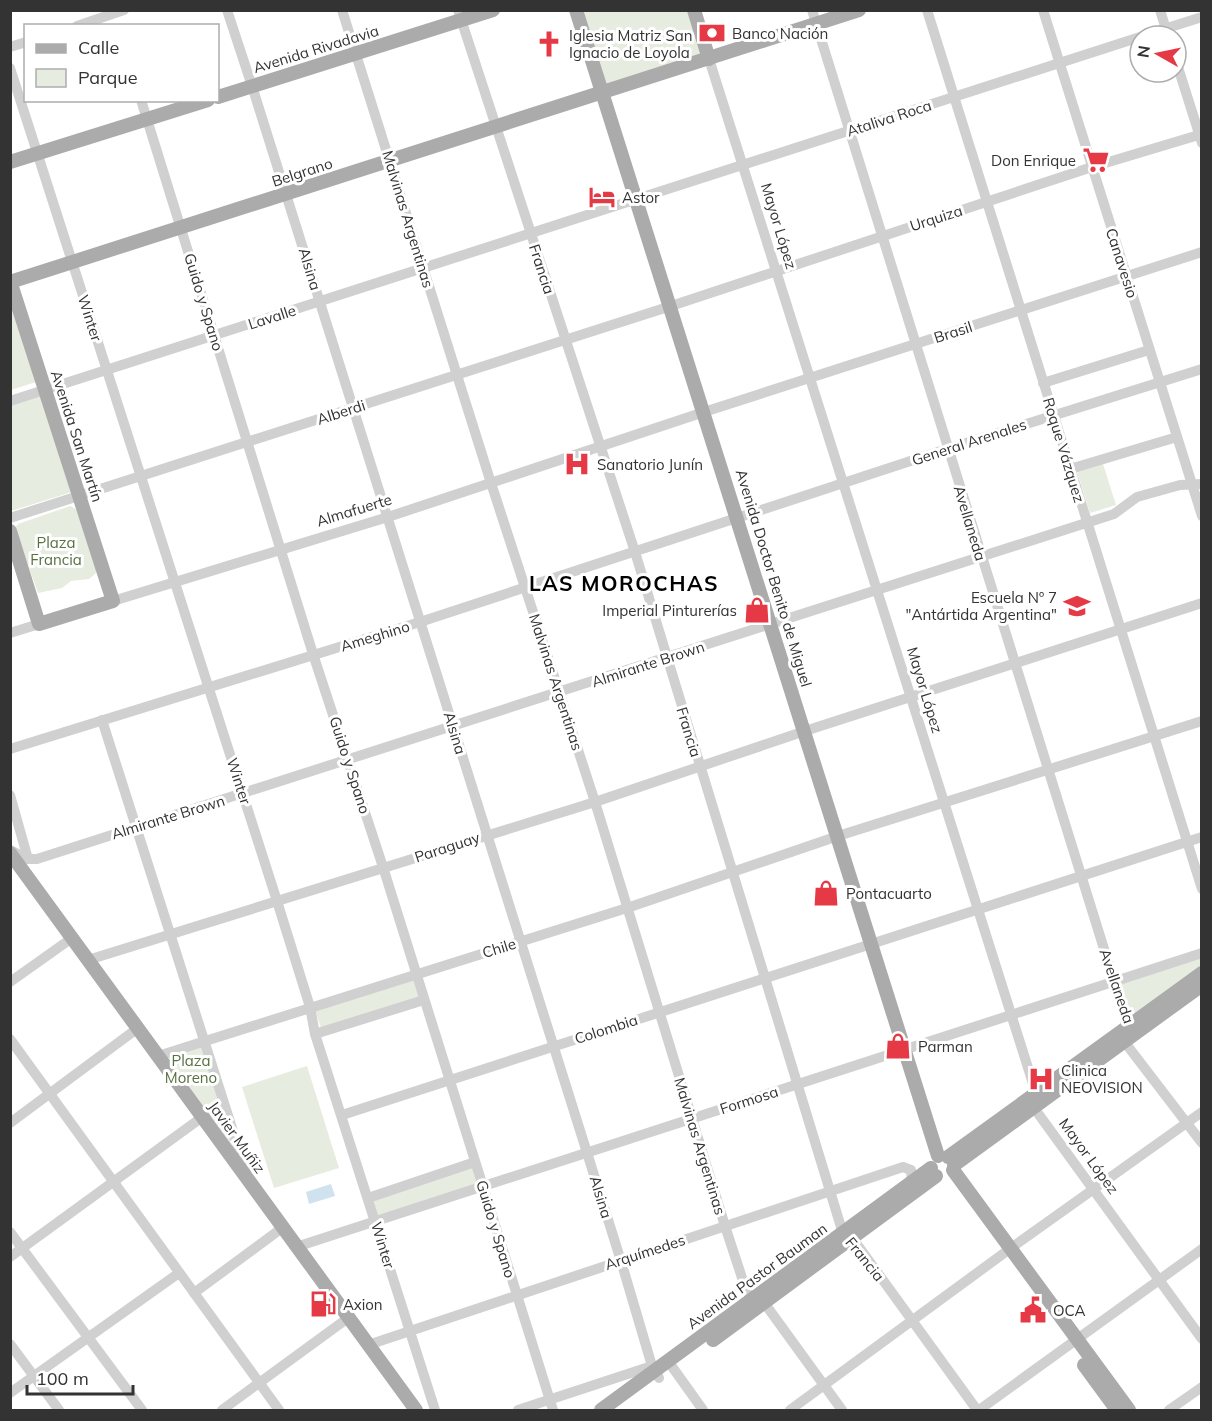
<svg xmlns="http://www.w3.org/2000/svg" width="1212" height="1421" viewBox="0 0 1212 1421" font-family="Mulish,sans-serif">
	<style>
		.green { fill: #e6ecdf }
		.water { fill: #cfe2ee }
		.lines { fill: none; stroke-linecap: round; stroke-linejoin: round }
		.minor { stroke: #d0d0d0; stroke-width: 10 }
		.major { stroke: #ababab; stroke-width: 14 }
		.labels { text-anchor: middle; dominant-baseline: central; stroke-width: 6; stroke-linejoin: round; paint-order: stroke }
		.poi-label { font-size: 15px; fill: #333; stroke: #fff; text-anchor: start }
		.street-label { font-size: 15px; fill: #333; stroke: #fff }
		.park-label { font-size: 15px; fill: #56703f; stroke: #fff }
		.district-label { font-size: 21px; font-weight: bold; letter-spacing: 1.5px; fill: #000; stroke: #fff }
	</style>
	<rect width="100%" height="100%" fill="#fff"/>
	<g class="green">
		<polygon points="576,11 694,11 709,59 604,94"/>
		<polygon points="10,302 36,382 11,390 10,390"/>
		<polygon points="40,394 72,492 11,511 11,403"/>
		<polygon points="1103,464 1116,505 1090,513 1077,471"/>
		<polygon points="70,506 76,509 96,567 96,573 89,579 71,581 62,588 38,593 15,528 18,524"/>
		<polygon points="1201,957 1201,968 1131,1018 1117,984"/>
		<polygon points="413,979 419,998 321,1028 315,1010"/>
		<polygon points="202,1044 220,1102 203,1115 161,1057"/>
		<polygon points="307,1066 339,1168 274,1188 242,1087"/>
		<polygon points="222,1106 242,1169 205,1118"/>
		<polygon points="473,1166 479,1185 377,1218 371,1200"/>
	</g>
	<polygon class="water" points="331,1184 335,1196 309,1204 306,1192"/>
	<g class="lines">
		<g class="minor">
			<polyline points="227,10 252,86 621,1261 652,1366 659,1378"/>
			<polyline points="342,10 491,483 595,802 725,1226 746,1290 755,1305"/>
			<polyline points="458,10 635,552 841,1227 856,1243 977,1410"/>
			<polyline points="812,10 1114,981 1128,1026 1133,1031"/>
			<polyline points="927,10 1202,889"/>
			<polyline points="1043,10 1202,516"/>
			<polyline points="1160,10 1168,36"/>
			<polyline points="77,26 124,10"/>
			<polyline points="1142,36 1202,17"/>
			<polyline points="10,47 26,42"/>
			<polyline points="709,59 1036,1093 1037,1112 1202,1339"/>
			<polyline points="1176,61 1202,143"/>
			<polyline points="10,68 277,901 310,1007 315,1034 435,1410"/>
			<polyline points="141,100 313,654 383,867 553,1410"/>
			<polyline points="1043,383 1149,350"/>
			<polyline points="10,401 1140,37"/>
			<polyline points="1070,469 1177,437"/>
			<polyline points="10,518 671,306 1092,167 1202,134"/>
			<polyline points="113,601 388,517 704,412 1202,252"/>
			<polyline points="10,633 39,624"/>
			<polyline points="102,720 246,1172"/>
			<polyline points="10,749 420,622 947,449 1202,369"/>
			<polyline points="10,795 28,859"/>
			<polyline points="10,850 28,859 37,859 1114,514 1137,497 1180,485 1202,484"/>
			<polyline points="88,960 595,802 805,731 1202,603"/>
			<polyline points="10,982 72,938"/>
			<polyline points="315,1034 424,1000"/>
			<polyline points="1120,1036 1202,1143"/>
			<polyline points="10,1039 279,1410"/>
			<polyline points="158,1056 627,908 838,836 1202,721"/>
			<polyline points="342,1115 1202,837"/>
			<polyline points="10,1123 138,1028"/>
			<polyline points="368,1198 475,1162"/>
			<polyline points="10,1232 142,1410"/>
			<polyline points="296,1247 1202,953"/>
			<polyline points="10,1257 223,1102"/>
			<polyline points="194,1293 282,1228"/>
			<polyline points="760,1297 842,1410"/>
			<polyline points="10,1344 59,1410"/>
			<polyline points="368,1345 903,1167 911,1170 912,1182"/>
			<polyline points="668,1361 703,1410"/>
			<polyline points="10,1393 179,1273"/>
			<polyline points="222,1410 348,1318"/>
			<polyline points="518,1410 652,1366"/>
			<polyline points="790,1410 1011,1248 1202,1112"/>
			<polyline points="979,1410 1202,1249"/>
			<polyline points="1169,1410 1202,1387"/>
		</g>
		<g class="major">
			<polyline points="576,10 938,1156"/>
			<polyline points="694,10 709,59"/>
			<polyline points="218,97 493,10"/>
			<polyline points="10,162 208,100"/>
			<polyline points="10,281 113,601 39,624 10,531"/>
			<polyline points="10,282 859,10"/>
			<polyline points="10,853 416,1410"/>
			<polyline points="948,1157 1202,973"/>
			<polyline points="954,1165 1202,985"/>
			<polyline points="953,1170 1129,1410"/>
			<polyline points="713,1340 936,1176"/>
			<polyline points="1084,1365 1117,1410"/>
			<polyline points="601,1410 931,1168"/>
		</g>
	</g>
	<defs>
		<g id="bank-bare" transform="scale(2.07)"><path d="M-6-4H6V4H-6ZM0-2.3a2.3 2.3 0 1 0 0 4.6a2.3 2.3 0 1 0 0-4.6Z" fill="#e63946" stroke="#fff" stroke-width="2.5" paint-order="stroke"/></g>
		<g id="church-bare" transform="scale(2.07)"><path d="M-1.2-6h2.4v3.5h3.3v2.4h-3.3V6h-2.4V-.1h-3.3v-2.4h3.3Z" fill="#e63946" stroke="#fff" stroke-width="2.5" paint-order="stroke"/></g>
		<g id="supermarket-bare" transform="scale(2.07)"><path d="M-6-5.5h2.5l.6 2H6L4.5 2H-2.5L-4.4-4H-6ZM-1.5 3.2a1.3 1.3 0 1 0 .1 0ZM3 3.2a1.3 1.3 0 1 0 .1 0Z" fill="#e63946" stroke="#fff" stroke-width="2.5" paint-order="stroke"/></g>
		<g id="hotel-bare" transform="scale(2.07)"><path d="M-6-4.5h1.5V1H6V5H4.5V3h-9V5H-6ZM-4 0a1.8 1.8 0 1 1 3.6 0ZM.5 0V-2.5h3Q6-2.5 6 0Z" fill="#e63946" stroke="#fff" stroke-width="2.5" paint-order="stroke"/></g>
		<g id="hospital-bare" transform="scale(2.07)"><path d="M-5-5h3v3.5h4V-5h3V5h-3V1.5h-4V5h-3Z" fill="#e63946" stroke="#fff" stroke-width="2.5" paint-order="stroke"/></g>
		<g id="school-bare" transform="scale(2.07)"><path d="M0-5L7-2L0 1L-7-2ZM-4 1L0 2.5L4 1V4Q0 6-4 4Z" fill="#e63946" stroke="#fff" stroke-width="2.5" paint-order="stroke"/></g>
		<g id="shop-bare" transform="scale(2.07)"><path d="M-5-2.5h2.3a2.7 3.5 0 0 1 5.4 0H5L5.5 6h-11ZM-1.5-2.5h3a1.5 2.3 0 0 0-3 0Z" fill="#e63946" stroke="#fff" stroke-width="2.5" paint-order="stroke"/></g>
		<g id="fuel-bare" transform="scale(2.07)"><path d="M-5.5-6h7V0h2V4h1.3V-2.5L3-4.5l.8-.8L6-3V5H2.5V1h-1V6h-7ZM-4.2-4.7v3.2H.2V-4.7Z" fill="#e63946" stroke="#fff" stroke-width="2.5" paint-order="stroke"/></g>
		<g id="civic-bare" transform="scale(2.07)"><path d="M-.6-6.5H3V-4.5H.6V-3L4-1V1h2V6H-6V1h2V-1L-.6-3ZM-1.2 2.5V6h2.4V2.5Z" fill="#e63946" stroke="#fff" stroke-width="2.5" paint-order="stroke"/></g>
	</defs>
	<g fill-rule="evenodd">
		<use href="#bank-bare" x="712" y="33"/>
		<use href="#church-bare" x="549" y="44"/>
		<use href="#supermarket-bare" x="1096" y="160"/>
		<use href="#hotel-bare" x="602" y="197"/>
		<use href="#hospital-bare" x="577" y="464"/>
		<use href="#school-bare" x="1077" y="606"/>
		<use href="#shop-bare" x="757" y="610"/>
		<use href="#shop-bare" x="826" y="893"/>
		<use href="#shop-bare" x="898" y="1046"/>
		<use href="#hospital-bare" x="1041" y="1079"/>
		<use href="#fuel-bare" x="323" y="1304"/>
		<use href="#civic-bare" x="1033" y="1310"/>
	</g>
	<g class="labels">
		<g class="poi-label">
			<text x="732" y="33">Banco Nación</text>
			<text x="569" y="35">Iglesia Matriz San<tspan x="569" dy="17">Ignacio de Loyola</tspan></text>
			<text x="1076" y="160" text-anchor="end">Don Enrique</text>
			<text x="622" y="197">Astor</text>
			<text x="597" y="464">Sanatorio Junín</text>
			<text x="1057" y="597" text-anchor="end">Escuela Nº 7<tspan x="1057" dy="17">"Antártida Argentina"</tspan></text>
			<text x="737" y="610" text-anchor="end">Imperial Pinturerías</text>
			<text x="846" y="893">Pontacuarto</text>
			<text x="918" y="1046">Parman</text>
			<text x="1061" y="1070">Clinica<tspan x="1061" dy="17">NEOVISION</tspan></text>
			<text x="343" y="1304">Axion</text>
			<text x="1053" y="1310">OCA</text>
		</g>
		<g class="street-label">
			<text transform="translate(316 49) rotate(-17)">Avenida Rivadavia</text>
			<text transform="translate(889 118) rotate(-18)">Ataliva Roca</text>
			<text transform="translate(302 172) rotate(-18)">Belgrano</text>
			<text transform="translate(936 218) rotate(-18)">Urquiza</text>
			<text transform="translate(408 219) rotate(73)">Malvinas Argentinas</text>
			<text transform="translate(779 226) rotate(73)">Mayor López</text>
			<text transform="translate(1122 263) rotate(72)">Canavesio</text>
			<text transform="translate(310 269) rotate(73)">Alsina</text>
			<text transform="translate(542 269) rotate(72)">Francia</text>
			<text transform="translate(204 302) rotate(73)">Guido y Spano</text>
			<text transform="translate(272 317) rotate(-18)">Lavalle</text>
			<text transform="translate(90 318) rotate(72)">Winter</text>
			<text transform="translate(953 332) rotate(-18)">Brasil</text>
			<text transform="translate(341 412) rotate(-18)">Alberdi</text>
			<text transform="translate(77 436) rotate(72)">Avenida San Martín</text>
			<text transform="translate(969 442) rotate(-18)">General Arenales</text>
			<text transform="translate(1064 450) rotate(73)">Roque Vázquez</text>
			<text transform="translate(354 510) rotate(-17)">Almafuerte</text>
			<text transform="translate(970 523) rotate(73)">Avellaneda</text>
			<text transform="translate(774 578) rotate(73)">Avenida Doctor Benito de Miguel</text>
			<text transform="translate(375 636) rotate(-17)">Ameghino</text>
			<text transform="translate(648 664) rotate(-18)">Almirante Brown</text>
			<text transform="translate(556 682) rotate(72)">Malvinas Argentinas</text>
			<text transform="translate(925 690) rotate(73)">Mayor López</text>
			<text transform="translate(689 732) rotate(73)">Francia</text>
			<text transform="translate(455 733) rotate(73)">Alsina</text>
			<text transform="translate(350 765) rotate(72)">Guido y Spano</text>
			<text transform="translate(239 781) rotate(72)">Winter</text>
			<text transform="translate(168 817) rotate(-17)">Almirante Brown</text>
			<text transform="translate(447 847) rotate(-18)">Paraguay</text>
			<text transform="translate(499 948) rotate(-17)">Chile</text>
			<text transform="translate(1117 986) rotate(71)">Avellaneda</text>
			<text transform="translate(606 1029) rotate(-18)">Colombia</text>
			<text transform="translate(749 1100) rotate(-18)">Formosa</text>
			<text transform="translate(237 1137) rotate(54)">Javier Muñiz</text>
			<text transform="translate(700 1146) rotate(73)">Malvinas Argentinas</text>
			<text transform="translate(1089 1156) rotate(54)">Mayor López</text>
			<text transform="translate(601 1197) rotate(73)">Alsina</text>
			<text transform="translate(496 1229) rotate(73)">Guido y Spano</text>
			<text transform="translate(383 1245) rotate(73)">Winter</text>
			<text transform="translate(645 1252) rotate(-18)">Arquímedes</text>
			<text transform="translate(865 1259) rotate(51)">Francia</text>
			<text transform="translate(757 1276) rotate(-36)">Avenida Pastor Bauman</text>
		</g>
		<g class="park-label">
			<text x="56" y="542">Plaza<tspan x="56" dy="17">Francia</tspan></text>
			<text x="191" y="1060">Plaza<tspan x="191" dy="17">Moreno</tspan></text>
		</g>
		<g class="district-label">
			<text x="624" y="583">LAS MOROCHAS</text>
		</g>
	</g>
	<rect width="1212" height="1421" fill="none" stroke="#333333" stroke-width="24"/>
	<rect x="24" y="24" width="195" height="78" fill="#ffffff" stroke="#adadad" stroke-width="1.5"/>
	<rect x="36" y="44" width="30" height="9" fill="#ababab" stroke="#adadad" stroke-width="1.5"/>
	<text x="78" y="54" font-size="18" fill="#333333">Calle</text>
	<rect x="36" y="69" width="30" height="18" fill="#e6ecdf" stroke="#adadad" stroke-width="1.5"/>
	<text x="78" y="84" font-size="18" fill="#333333">Parque</text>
	<g transform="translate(1158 54) rotate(279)"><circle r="28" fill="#ffffff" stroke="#adadad" stroke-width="1.5"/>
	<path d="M0-4.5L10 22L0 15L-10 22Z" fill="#e63946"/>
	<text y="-9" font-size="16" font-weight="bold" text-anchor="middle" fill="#333333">N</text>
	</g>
	<path d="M27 1385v9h106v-9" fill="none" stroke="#333333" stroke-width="3"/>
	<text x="36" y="1385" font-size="18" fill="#333333" stroke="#ffffff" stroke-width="4.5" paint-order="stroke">100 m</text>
</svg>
